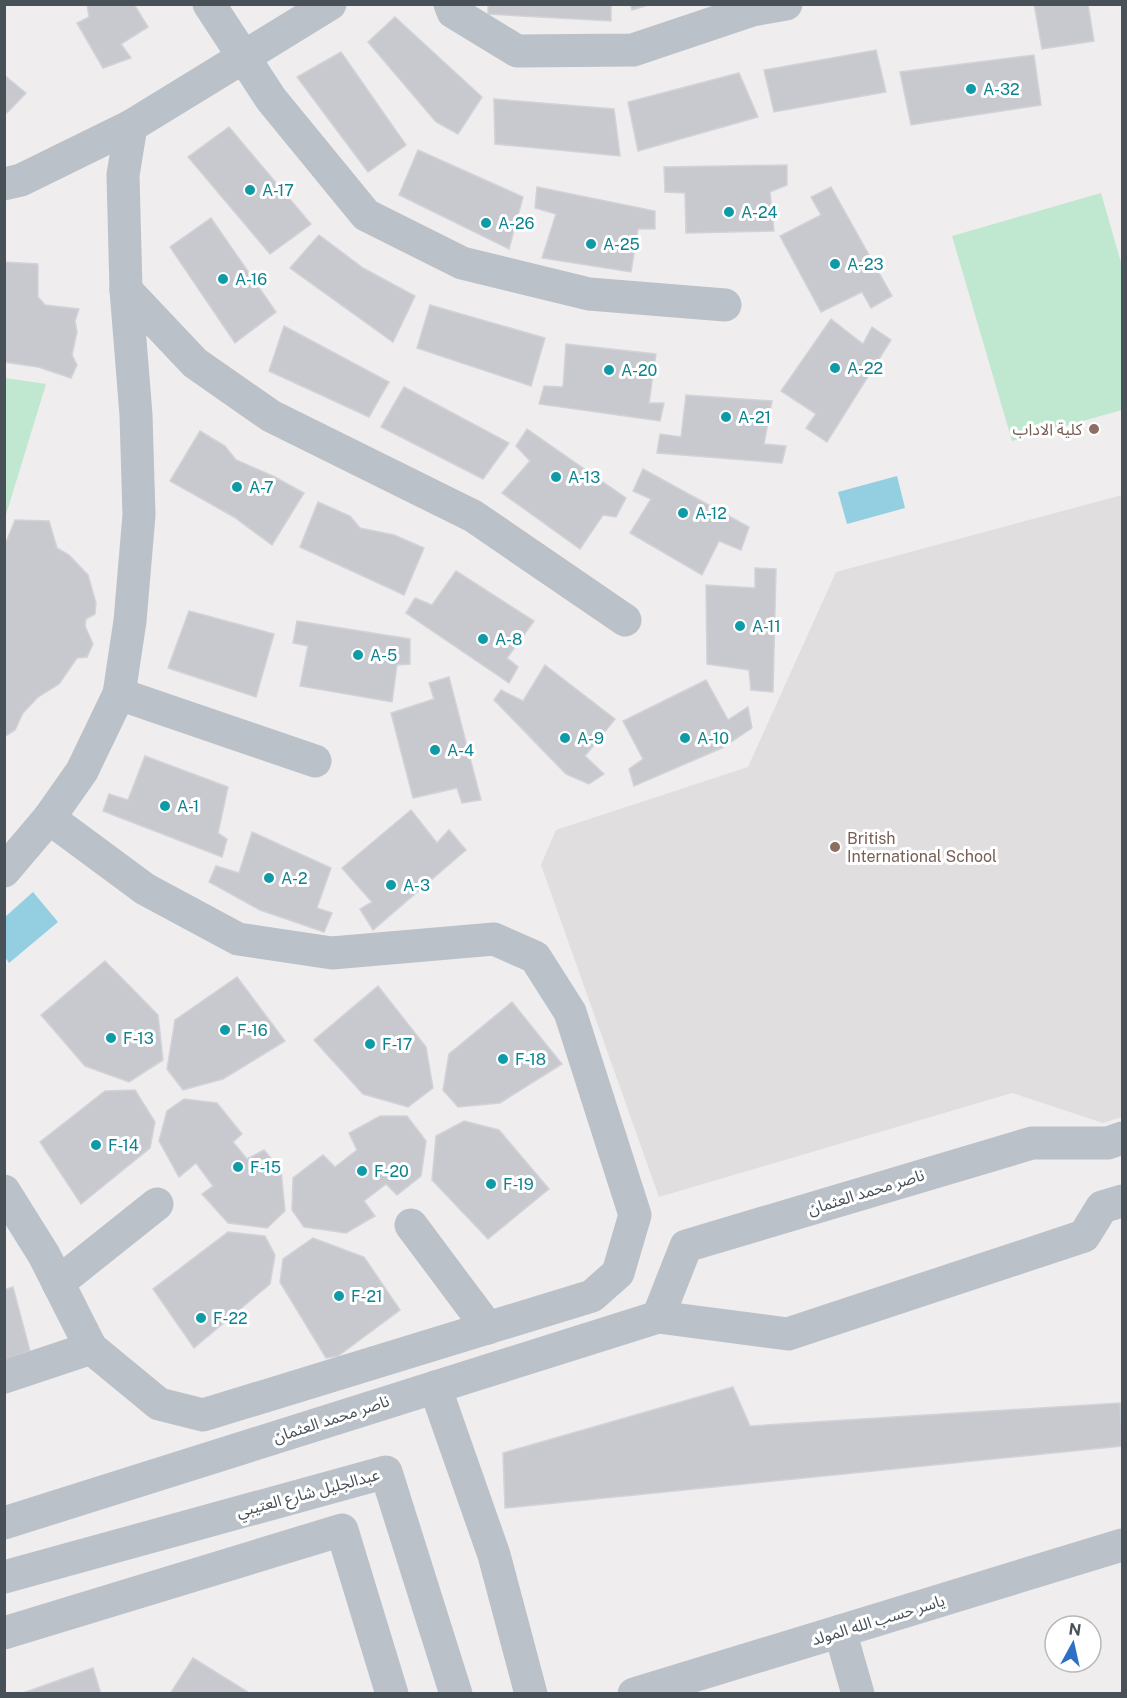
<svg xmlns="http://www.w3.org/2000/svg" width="1127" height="1698" viewBox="0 0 1127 1698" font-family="'Public Sans','Noto Sans Arabic',sans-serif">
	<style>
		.education { fill: #e0dede }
		.green { fill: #c0e8d0 }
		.water { fill: #93cfe0 }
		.building { fill: #c8c9cf; stroke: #d2d3d8; stroke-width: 1.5 }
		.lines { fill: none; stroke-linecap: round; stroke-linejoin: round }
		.minor { stroke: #bac1c8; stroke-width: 33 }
		.culture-dot { fill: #0f9aa8; stroke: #fff; stroke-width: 2 }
		.education-dot { fill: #8d6e63; stroke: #fff; stroke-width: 2 }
		.labels { text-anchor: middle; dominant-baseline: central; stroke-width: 6; stroke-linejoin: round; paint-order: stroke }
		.culture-label { font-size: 16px; fill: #0d838f; stroke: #fff; text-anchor: start }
		.education-label { font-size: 16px; fill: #785e54; stroke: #fff; text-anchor: end }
		.street-label { font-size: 16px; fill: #485058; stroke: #fff }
	</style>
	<rect width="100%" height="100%" fill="#efeded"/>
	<polygon class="education" points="1122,495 1122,1117 1103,1123 1012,1093 659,1197 541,865 556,830 748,767 836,572"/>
	<g class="green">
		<polygon points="1101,193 1122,266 1122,410 1012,441 952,236"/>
		<polygon points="5,378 46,384 5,518 4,378"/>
	</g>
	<g class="water">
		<polygon points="897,476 905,508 847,524 838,492"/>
		<polygon points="33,892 58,922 9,963 5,957 5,917"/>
	</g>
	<g class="building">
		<polygon points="87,4 134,4 148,27 121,44 131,58 103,68 77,23 89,17"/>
		<polygon points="488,4 611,4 611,21 488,14"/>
		<polygon points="630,4 651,4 632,10"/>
		<polygon points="1034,4 1088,4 1094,41 1042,49"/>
		<polygon points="395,17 482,97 458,134 436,122 368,42"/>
		<polygon points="876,50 886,92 774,112 764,70"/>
		<polygon points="341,52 406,145 368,172 297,77"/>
		<polygon points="1034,55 1041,105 911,125 900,72"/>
		<polygon points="739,73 758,117 638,151 628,102"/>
		<polygon points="4,75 26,93 7,113 4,112"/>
		<polygon points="494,99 614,109 620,156 495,144"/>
		<polygon points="229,127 311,224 270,254 188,157"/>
		<polygon points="418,150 523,197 509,249 399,195"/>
		<polygon points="787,165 787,185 770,192 774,231 686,233 685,193 665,192 664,167"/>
		<polygon points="537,187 655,211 655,229 638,229 631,272 542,258 556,214 535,208"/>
		<polygon points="831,187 892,296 871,308 862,292 821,312 780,236 821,215 811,197"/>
		<polygon points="211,218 276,312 235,343 170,247"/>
		<polygon points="319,235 363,268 415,296 393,342 290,268"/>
		<polygon points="4,262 38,264 38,297 45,305 79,309 75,321 77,332 72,355 77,365 71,378 38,367 4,362"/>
		<polygon points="430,305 545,338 531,386 417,348"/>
		<polygon points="831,319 863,344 872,327 891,340 827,442 806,428 816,414 781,391"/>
		<polygon points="284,326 389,382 369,417 269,371"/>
		<polygon points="566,344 656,354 649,403 664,403 660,421 539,404 544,386 563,387"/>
		<polygon points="404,387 509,443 483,479 381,427"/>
		<polygon points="686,395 772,401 764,444 786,446 782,463 657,453 660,434 681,437"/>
		<polygon points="527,429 626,498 616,517 603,515 580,549 502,493 530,461 516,446"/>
		<polygon points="200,431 225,446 236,460 273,476 304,493 272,545 234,517 170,481"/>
		<polygon points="643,469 749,527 741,550 719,541 702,575 630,533 651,499 633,491"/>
		<polygon points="318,502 350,516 360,528 394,535 424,548 404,595 300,547"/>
		<polygon points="15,520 49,521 57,548 69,555 88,575 96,603 95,614 86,619 85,626 93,644 87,657 77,658 59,684 38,697 23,713 15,730 4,737 4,540 7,540"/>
		<polygon points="755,568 776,569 773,692 751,690 749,670 707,664 706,585 755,588"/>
		<polygon points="456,571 534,621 507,658 518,667 509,683 406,613 415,598 432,605"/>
		<polygon points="189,611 274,634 256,697 168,668"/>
		<polygon points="297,621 410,639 410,664 397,665 392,702 300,686 308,646 293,643"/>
		<polygon points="545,665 615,719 585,756 604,774 589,784 566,774 494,700 501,690 523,701"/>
		<polygon points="449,677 481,800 462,803 457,788 413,798 391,713 434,699 429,683"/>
		<polygon points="706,680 728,720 748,707 752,728 722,748 634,786 629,769 643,759 623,721"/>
		<polygon points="145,756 228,787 218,833 227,839 222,857 103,811 109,794 128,800"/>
		<polygon points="411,810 437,843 449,830 466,850 373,930 360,909 372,902 342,868"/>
		<polygon points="252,832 331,868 317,908 332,913 324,932 260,910 209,882 216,866 239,873"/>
		<polygon points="105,961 158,1015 163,1060 129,1082 85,1066 41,1015"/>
		<polygon points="237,977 285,1041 223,1079 183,1090 167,1069 175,1020"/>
		<polygon points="378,986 426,1047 433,1088 408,1107 363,1094 314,1040"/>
		<polygon points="512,1002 562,1064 500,1103 458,1107 443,1090 449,1054"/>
		<polygon points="135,1090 155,1122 150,1148 81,1204 40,1142 105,1091"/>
		<polygon points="184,1099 217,1103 242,1134 233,1142 247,1159 264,1150 281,1170 285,1211 267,1228 228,1223 202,1194 213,1186 196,1163 179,1177 159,1141 167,1111"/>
		<polygon points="380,1116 407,1116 426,1141 421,1176 397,1195 386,1184 364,1201 375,1216 346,1233 304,1227 292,1210 293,1178 323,1155 335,1167 357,1150 349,1133"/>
		<polygon points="464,1121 499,1130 549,1189 488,1239 432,1180 436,1136"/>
		<polygon points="228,1232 265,1236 275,1255 270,1284 194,1348 153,1289"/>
		<polygon points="313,1238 364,1257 400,1310 338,1356 326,1358 280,1282 283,1259"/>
		<polygon points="13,1287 30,1351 4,1360 4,1290"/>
		<polygon points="733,1387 750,1426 1120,1403 1122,1446 505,1508 503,1453"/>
		<polygon points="193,1658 251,1694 170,1694"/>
		<polygon points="93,1668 101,1694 20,1694"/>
	</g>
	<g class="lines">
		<g class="minor">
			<polyline points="209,4 271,99 366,215 462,263 589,294 725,305"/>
			<polyline points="450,4 453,12 517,51 633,50 752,10 786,4"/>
			<polyline points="4,184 21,180 131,126 330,4"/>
			<polyline points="126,290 195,363 271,416 473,516 625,620"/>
			<polyline points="119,694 315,761"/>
			<polyline points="4,871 49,818 82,771 119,694 130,621 139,515 136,415 126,290 123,175 131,126"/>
			<polyline points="4,1191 44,1255 91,1348 159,1404 203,1415 592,1296 618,1273 635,1215 570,1012 535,957 494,939 332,953 238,939 145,889 49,818"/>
			<polyline points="411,1225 488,1328"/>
			<polyline points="58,1283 157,1204"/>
			<polyline points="658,1317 788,1334 1084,1236 1102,1207 1122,1201"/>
			<polyline points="4,1377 91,1348"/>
			<polyline points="435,1387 494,1555 531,1694"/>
			<polyline points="4,1523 658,1317 686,1246 1032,1143 1108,1143 1122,1138"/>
			<polyline points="4,1577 386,1472 456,1694"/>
			<polyline points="840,1631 858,1694"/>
			<polyline points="4,1633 342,1530 392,1694"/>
			<polyline points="634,1694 1122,1545"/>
		</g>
	</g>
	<g class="culture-dot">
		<circle cx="971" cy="89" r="6"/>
		<circle cx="250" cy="190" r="6"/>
		<circle cx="729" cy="212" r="6"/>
		<circle cx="486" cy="223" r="6"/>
		<circle cx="591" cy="244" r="6"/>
		<circle cx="835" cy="264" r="6"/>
		<circle cx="223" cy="279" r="6"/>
		<circle cx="835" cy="368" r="6"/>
		<circle cx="609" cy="370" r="6"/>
		<circle cx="726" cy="417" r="6"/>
		<circle cx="556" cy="477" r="6"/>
		<circle cx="237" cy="487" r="6"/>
		<circle cx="683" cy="513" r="6"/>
		<circle cx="740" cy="626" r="6"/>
		<circle cx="483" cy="639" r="6"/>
		<circle cx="358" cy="655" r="6"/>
		<circle cx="565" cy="738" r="6"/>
		<circle cx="685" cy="738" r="6"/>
		<circle cx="435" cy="750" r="6"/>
		<circle cx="165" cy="806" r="6"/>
		<circle cx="269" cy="878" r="6"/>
		<circle cx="391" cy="885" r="6"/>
		<circle cx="225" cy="1030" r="6"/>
		<circle cx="111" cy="1038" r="6"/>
		<circle cx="370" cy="1044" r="6"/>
		<circle cx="503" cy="1059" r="6"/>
		<circle cx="96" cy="1145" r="6"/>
		<circle cx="238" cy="1167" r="6"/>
		<circle cx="362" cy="1171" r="6"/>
		<circle cx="491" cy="1184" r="6"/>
		<circle cx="339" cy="1296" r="6"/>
		<circle cx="201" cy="1318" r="6"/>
	</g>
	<g class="education-dot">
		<circle cx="1094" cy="429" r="6"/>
		<circle cx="835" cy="847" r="6"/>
	</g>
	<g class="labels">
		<g class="culture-label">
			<text x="983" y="89">A-32</text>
			<text x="262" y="190">A-17</text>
			<text x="741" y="212">A-24</text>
			<text x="498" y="223">A-26</text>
			<text x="603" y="244">A-25</text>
			<text x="847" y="264">A-23</text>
			<text x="235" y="279">A-16</text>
			<text x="847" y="368">A-22</text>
			<text x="621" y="370">A-20</text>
			<text x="738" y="417">A-21</text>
			<text x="568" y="477">A-13</text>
			<text x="249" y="487">A-7</text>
			<text x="695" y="513">A-12</text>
			<text x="752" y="626">A-11</text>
			<text x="495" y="639">A-8</text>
			<text x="370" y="655">A-5</text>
			<text x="577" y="738">A-9</text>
			<text x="697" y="738">A-10</text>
			<text x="447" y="750">A-4</text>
			<text x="177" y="806">A-1</text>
			<text x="281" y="878">A-2</text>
			<text x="403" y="885">A-3</text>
			<text x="237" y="1030">F-16</text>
			<text x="123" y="1038">F-13</text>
			<text x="382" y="1044">F-17</text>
			<text x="515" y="1059">F-18</text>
			<text x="108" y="1145">F-14</text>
			<text x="250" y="1167">F-15</text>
			<text x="374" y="1171">F-20</text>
			<text x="503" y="1184">F-19</text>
			<text x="351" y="1296">F-21</text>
			<text x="213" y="1318">F-22</text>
		</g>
		<g class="education-label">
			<text x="1082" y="429">كلية الاداب</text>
			<text x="847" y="838" text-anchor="start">British<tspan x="847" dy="18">International School</tspan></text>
		</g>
		<g class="street-label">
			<text transform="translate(866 1192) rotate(-17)">ناصر محمد العثمان</text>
			<text transform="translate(331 1419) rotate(-18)">ناصر محمد العثمان</text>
			<text transform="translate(308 1493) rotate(-15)">عبدالجليل شارع العتيبي</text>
			<text transform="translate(878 1620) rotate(-17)">ياسر حسب الله المولد</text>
		</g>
	</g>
	<rect width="1127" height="1698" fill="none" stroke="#485058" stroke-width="12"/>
	<g transform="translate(1073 1644) rotate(8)"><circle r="28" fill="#ffffff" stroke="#b6b9bc" stroke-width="1.5"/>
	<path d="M0-4.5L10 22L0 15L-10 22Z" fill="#2f70c7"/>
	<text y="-9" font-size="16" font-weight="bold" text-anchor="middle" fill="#485058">N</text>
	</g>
</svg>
